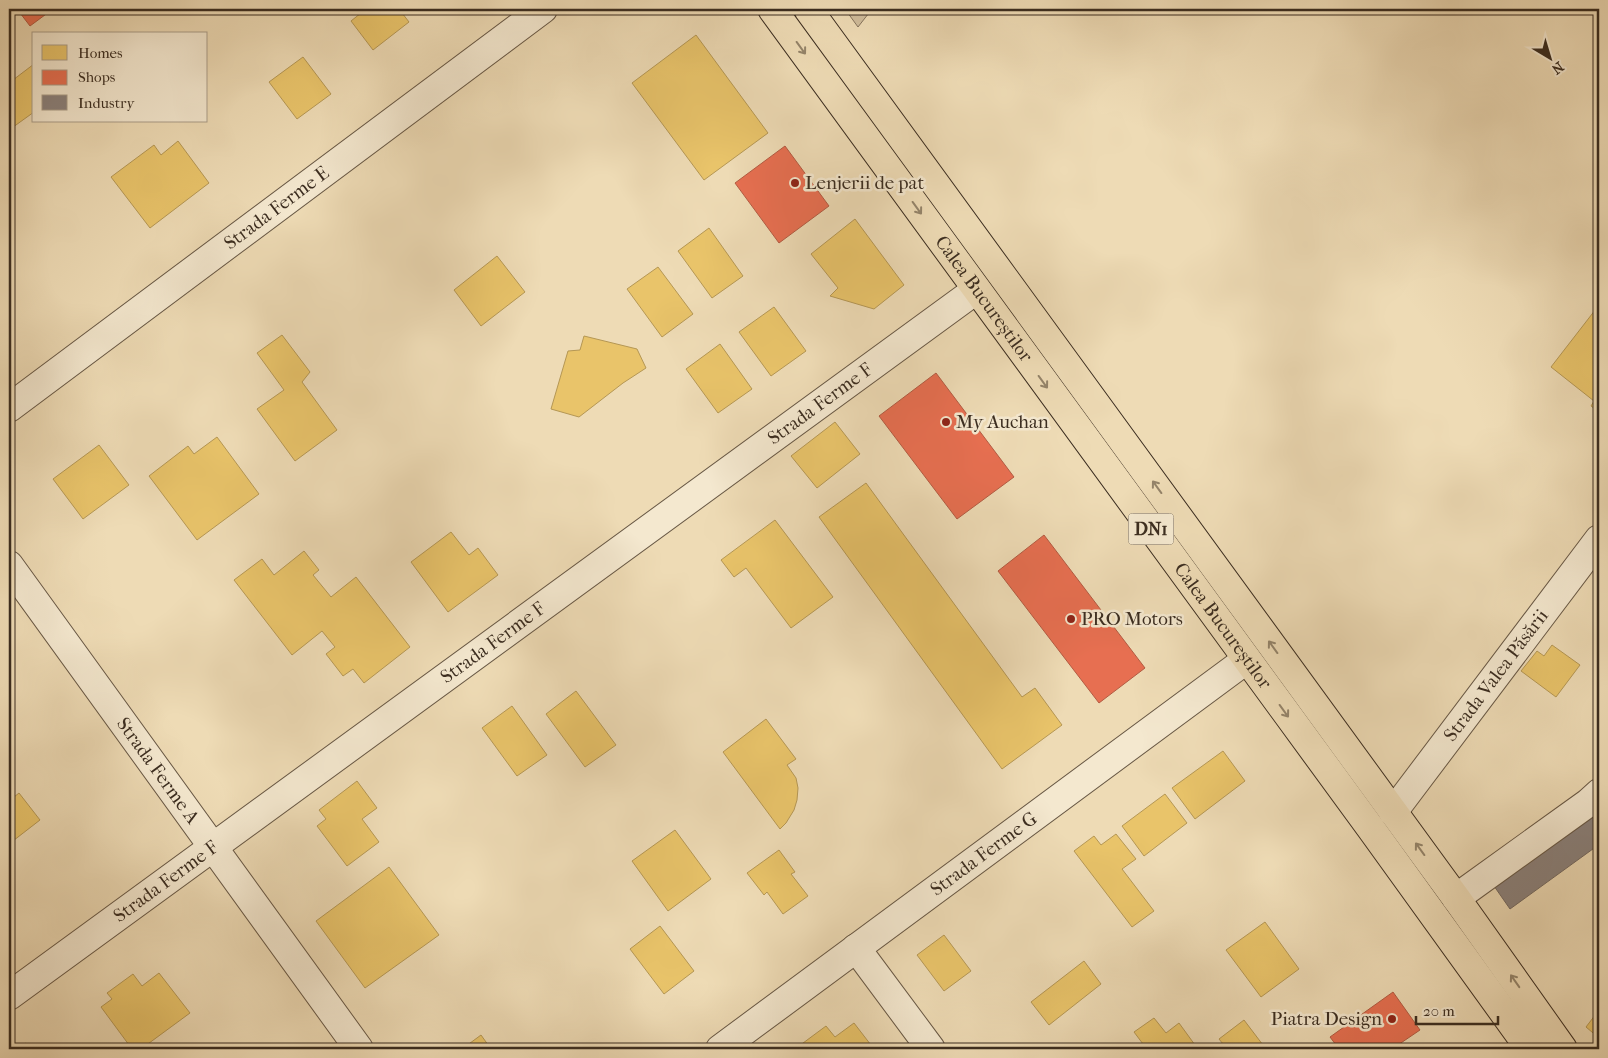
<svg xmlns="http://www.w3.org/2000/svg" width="1608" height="1058" viewBox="0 0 1608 1058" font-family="'IM FELL French Canon',serif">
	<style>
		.forest { fill: url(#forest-firs); stroke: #86755e }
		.homes { fill: #e9c46a; stroke: #b59754 }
		.shops { fill: #e76f51; stroke: #b35b42 }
		.industry { fill: #8a817c; stroke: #726860 }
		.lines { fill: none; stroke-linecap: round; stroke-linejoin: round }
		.minor-casing { stroke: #685845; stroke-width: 30 }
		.highway-casing { stroke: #3b2d20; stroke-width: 30 }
		.minor { stroke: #f4e8cf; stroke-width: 28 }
		.highway { stroke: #eedbb5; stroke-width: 28 }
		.oneway { stroke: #94846a }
		.poi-dot { fill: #8f2418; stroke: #f4e8cf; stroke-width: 2 }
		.labels { text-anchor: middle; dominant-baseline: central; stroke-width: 5; stroke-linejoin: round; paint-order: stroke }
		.shield { fill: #f4e8cf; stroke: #726554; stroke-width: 1 }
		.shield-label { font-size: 18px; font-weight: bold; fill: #3b2d20 }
		.poi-label { font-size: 19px; fill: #3b2d20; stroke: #f4e8cf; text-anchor: start }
		.street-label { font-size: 19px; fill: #3b2d20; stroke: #f4e8cf }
	</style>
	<defs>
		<pattern id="forest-firs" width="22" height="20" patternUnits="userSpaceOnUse" patternTransform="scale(1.25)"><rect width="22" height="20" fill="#d0bd9c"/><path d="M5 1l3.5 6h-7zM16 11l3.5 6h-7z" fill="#aa9a7f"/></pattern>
	</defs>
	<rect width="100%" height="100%" fill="#eedbb5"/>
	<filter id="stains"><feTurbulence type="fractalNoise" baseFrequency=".004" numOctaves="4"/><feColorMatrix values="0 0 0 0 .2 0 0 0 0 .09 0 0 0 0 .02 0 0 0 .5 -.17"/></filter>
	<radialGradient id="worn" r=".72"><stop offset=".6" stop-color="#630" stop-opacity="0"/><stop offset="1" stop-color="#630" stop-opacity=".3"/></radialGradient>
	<polygon class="forest" points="845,9 872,9 858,27"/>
	<g class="homes">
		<polygon points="366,9 399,9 409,22 373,50 351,21"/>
		<polygon points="696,35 768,133 704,180 632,83"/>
		<polygon points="303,57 331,94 297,119 269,82"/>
		<polygon points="34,64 34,112 9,130 9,83"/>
		<polygon points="178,141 209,183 150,228 111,177 154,145 161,155"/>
		<polygon points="855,219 904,285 874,309 830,296 838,288 811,254"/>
		<polygon points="709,228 743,276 712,298 678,251"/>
		<polygon points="497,256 525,292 481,326 454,290"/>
		<polygon points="658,267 693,314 662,337 627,289"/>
		<polygon points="1599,305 1599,412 1591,406 1594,401 1551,367"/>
		<polygon points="774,307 806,351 771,376 739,332"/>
		<polygon points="282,335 310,372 302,382 337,430 295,461 257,409 284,390 257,353"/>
		<polygon points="584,336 637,349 646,368 623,383 579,417 551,409 568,351 580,350"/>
		<polygon points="720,344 752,389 718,413 686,369"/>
		<polygon points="835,422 860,454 817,488 791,456"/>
		<polygon points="217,437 259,494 197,540 149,476 188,446 194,454"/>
		<polygon points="99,445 129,485 83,519 53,479"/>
		<polygon points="866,483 1022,697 1035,688 1062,725 1002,769 819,517"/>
		<polygon points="775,520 833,597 791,628 746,568 734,577 721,560"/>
		<polygon points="451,532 469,555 478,548 498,575 448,612 411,562"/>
		<polygon points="304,551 319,570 313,575 331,597 356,577 410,647 364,683 353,669 343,676 326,654 335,647 322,631 292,655 234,580 262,559 274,575"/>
		<polygon points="1552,645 1580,665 1556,697 1521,671 1537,651 1544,656"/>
		<polygon points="576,691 616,745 585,767 546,714"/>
		<polygon points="512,706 547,755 517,776 482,728"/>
		<polygon points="766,719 796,759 787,765 796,778 798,788 797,800 794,810 786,823 780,829 723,752"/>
		<polygon points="1223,751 1245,781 1195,819 1172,788"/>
		<polygon points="357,781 377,808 362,819 379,842 347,866 317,826 326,819 319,810"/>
		<polygon points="19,793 40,820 9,844 9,801"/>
		<polygon points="1165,794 1187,823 1144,856 1122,826"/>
		<polygon points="675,830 711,879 668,911 632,861"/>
		<polygon points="1116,834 1136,859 1122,869 1154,911 1132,927 1074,851 1094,836 1101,845"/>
		<polygon points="779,850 795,872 791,874 808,896 783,914 767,892 764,895 747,873"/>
		<polygon points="389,867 439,935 365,988 316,921"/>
		<polygon points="1265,922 1299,969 1261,997 1226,950"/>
		<polygon points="660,926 694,971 664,994 630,949"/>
		<polygon points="944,935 971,971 944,991 917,955"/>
		<polygon points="1084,961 1101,984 1049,1025 1031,1002"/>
		<polygon points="159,973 190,1013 141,1049 132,1049 101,1007 112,999 107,993 133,974 142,986"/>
		<polygon points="1599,1010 1599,1038 1586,1027"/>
		<polygon points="1154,1018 1166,1033 1179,1023 1195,1045 1190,1049 1145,1049 1146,1048 1134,1032"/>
		<polygon points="1244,1020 1266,1049 1227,1049 1219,1039"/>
		<polygon points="854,1023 874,1049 795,1049 826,1026 835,1037"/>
		<polygon points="481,1035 491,1049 462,1049"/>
		<polygon points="26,1043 30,1049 17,1049"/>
	</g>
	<g class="shops">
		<polygon points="17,9 53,9 30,26"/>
		<polygon points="785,146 829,206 779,243 735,183"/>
		<polygon points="936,373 1014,477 957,519 879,416"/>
		<polygon points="1044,535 1145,668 1099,703 998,571"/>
		<polygon points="1393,992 1420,1030 1392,1049 1339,1049 1330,1037"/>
	</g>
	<polygon class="industry" points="1599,809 1599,848 1597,846 1510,909 1494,886"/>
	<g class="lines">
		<g class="minor-casing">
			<g id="minor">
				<path id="s1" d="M 9,408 L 543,9"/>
				<path id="s2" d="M 9,565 L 359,1049"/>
				<path id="s3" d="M 1393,812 L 1599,539"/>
				<polyline points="1456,898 1588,803 1599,793"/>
				<polyline points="856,948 931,1049"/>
				<path id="s4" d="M 9,996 L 976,290"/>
				<path id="s5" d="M 720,1049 L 1246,660"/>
			</g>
		</g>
		<g class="highway-casing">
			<g id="highway">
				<path id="s6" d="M 772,9 L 1372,830 L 1530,1049"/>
				<polyline points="808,9 1456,898 1563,1049"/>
			</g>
		</g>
		<use href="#minor" class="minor"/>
		<use href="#highway" class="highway"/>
	</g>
	<defs><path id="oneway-shaft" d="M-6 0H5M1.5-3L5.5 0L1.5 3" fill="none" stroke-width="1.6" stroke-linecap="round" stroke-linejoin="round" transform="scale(1.25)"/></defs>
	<g class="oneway">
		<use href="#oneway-shaft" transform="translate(801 48) rotate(54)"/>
		<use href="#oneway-shaft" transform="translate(917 208) rotate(54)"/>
		<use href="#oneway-shaft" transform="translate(1043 382) rotate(54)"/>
		<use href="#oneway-shaft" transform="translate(1157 487) rotate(-126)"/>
		<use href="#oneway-shaft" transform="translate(1273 647) rotate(-126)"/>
		<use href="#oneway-shaft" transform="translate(1284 711) rotate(54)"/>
		<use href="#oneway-shaft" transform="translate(1420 849) rotate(-126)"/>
		<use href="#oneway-shaft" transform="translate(1515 981) rotate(-125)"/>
	</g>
	<g class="poi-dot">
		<circle cx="795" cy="183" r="5"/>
		<circle cx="946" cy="422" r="5"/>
		<circle cx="1071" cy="619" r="5"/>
		<circle cx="1392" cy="1019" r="5"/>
	</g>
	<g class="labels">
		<rect class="shield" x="1128.5" y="513.5" width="45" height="31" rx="4"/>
		<g class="shield-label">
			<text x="1151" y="529">DN1</text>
		</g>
		<g class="poi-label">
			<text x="805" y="183">Lenjerii de pat</text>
			<text x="956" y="422">My Auchan</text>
			<text x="1081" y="619">PRO Motors</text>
			<text x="1382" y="1019" text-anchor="end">Piatra Design</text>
		</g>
		<g class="street-label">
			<text stroke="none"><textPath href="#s1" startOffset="334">Strada Ferme E</textPath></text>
			<text stroke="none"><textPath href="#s6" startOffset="359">Calea Bucureștilor</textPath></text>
			<text stroke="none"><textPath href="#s4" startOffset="1004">Strada Ferme F</textPath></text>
			<text stroke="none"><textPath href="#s6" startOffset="764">Calea Bucureștilor</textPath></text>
			<text stroke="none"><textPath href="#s4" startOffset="599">Strada Ferme F</textPath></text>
			<text stroke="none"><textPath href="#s3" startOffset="171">Strada Valea Păsării</textPath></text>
			<text stroke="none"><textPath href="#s2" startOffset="254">Strada Ferme A</textPath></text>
			<text stroke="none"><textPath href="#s5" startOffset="328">Strada Ferme G</textPath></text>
			<text stroke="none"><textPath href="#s4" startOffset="194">Strada Ferme F</textPath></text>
		</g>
	</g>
	<rect width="1608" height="1058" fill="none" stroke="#eedbb5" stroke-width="30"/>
	<rect x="10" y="10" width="1588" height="1038" fill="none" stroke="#3b2d20" stroke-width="2.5"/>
	<rect x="15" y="15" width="1578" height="1028" fill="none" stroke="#3b2d20"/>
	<rect x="32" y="32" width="175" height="90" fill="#f4e8cf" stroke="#aa9d89"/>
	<rect x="42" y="45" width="25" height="15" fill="#e9c46a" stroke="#aa9d89"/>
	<text x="78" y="58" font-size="15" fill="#3b2d20">Homes</text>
	<rect x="42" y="70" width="25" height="15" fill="#e76f51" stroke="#aa9d89"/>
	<text x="78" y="82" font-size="15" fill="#3b2d20">Shops</text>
	<rect x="42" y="95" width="25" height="15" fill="#8a817c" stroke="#aa9d89"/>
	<text x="78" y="108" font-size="15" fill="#3b2d20">Industry</text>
	<g transform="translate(1550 58) rotate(142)" stroke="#f4e8cf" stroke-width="4" paint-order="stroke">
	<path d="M0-4L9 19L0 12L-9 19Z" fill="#3b2d20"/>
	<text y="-8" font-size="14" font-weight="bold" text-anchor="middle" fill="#3b2d20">N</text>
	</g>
	<path d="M1416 1016v8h82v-8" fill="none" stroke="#3b2d20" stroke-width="2.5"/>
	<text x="1423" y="1016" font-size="15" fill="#3b2d20" stroke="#f4e8cf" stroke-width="4" paint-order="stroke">20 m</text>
	<rect width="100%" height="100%" filter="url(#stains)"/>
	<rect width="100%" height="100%" fill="url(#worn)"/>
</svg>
